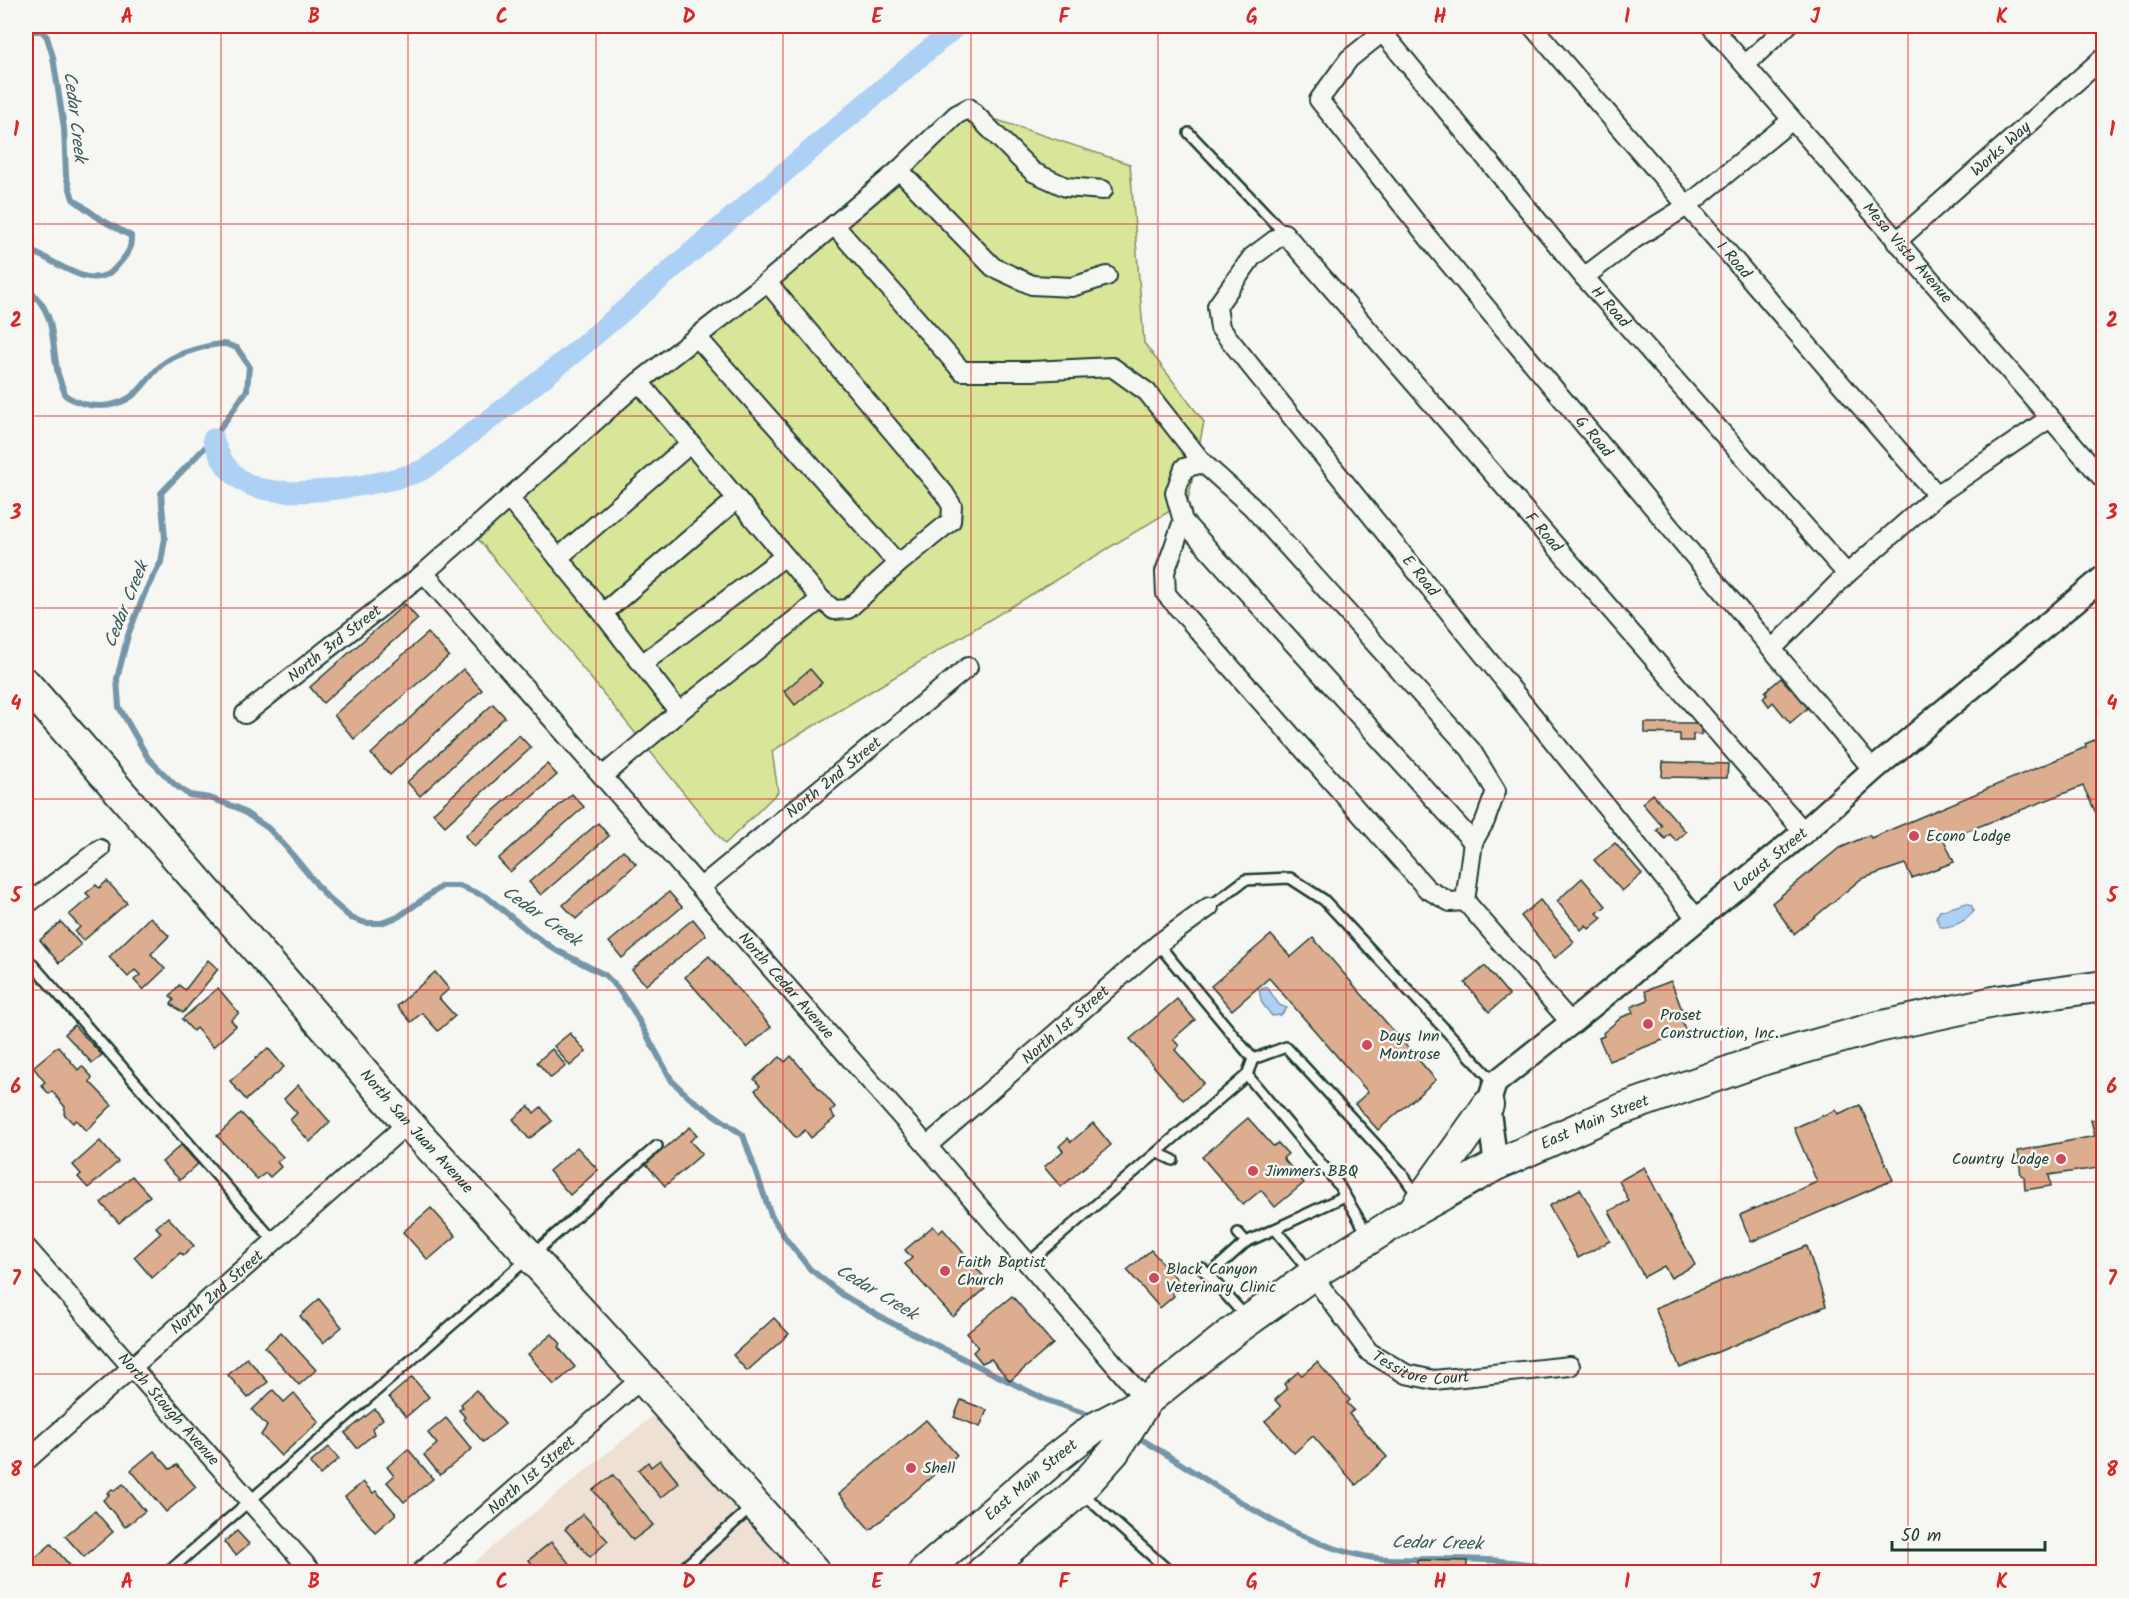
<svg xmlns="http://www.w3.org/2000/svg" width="2129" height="1598" viewBox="0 0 2129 1598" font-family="Kalam,sans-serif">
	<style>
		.built { fill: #eee0d4 }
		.green { fill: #d9e598; stroke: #7c9166; stroke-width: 1.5 }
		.water { fill: #add1f5; stroke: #7496a8; stroke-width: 1.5 }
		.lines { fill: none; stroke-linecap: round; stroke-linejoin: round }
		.stream { stroke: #7496a8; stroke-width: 6 }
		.canal { stroke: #add1f5; stroke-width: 21 }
		.building { fill: #ddad8f; stroke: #1f3d34; stroke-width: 1.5 }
		.service-casing { stroke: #1f3d34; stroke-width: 14 }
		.minor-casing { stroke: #1f3d34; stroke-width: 22 }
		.tertiary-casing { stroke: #1f3d34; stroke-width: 27 }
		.trunk-casing { stroke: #1f3d34; stroke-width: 34 }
		.service { stroke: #f6f6f2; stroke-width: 9 }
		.minor { stroke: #f6f6f2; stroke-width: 18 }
		.tertiary { stroke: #f6f6f2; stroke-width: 22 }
		.trunk { stroke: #f6f6f2; stroke-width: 30 }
		.grid { fill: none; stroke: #d62828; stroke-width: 1.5; stroke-opacity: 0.55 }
		.poi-dot { fill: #d1495b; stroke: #f6f6f2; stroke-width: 2 }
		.labels { text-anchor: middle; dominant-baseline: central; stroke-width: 5; stroke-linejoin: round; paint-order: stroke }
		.street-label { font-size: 16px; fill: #1f3d34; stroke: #f6f6f2 }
		.poi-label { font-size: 16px; fill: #1f3d34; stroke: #f6f6f2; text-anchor: start }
		.water-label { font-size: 18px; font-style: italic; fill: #3b5b5b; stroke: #f6f6f2 }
		.neatline { fill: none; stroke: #d62828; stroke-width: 2 }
		.grid-label { font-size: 20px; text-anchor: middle; font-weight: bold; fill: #d62828 }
	</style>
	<rect width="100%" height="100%" fill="#f6f6f2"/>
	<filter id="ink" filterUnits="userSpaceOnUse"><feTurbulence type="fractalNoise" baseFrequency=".0167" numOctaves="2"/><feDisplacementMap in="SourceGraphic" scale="12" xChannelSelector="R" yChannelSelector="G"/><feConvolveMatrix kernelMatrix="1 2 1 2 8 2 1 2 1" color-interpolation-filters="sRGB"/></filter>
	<g filter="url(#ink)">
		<polygon class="built" points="666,1405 801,1572 462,1572"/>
		<polygon class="green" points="970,111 1130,164 1144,343 1204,422 1188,500 772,751 778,792 725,844 475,535 823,229"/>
		<g class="water">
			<path d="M 1967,903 L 1971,905 L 1974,911 C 1966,921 1953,928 1940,927 L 1936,917 L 1940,911 Z"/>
			<polygon points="1267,987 1279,1005 1287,1008 1281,1015 1272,1016 1262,1003 1259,990"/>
		</g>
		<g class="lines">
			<g class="stream">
				<path d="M 26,31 L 42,31 L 47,37 L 53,57 L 64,128 L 66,176 L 73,199 L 100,219 L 131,236 C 131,251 128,253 118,265 C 92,298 54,256 26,250"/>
				<path d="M 26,288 C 58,312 50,339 58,374 C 60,381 63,389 66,396 C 89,410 118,410 138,391 C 148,381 155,368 167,361 C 179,353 210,344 224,344 C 228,344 233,347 237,348 L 249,366 L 247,390 L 213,439 L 161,493 L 165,538 L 161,562 L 146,590 L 128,635 L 117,679 L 119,707 L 148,758 L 174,784 L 189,795 L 210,798 L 238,808 L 268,828 L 286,847 L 327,897 L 351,918 L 366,923 L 381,923 L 398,917 L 442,886 L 459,886 L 487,897 L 532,934 L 554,949 L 605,975 L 616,986 L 633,1010 L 672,1081 L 690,1098 L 743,1135 L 771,1215 L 786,1239 L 810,1269 L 843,1295 L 882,1318 L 1044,1399 L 1095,1417"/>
				<path d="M 1134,1435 C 1207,1476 1277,1537 1359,1555 C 1383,1561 1408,1559 1432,1559 C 1476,1559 1521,1559 1563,1572"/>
			</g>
			<path class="canal" d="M 213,439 C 220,460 229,475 250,485 C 282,501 387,485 420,471 C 436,464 455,446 469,435 C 514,401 558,367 601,330 C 720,228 837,126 957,26"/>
		</g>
		<g class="building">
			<polygon points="405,604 418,619 323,703 310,687"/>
			<polygon points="428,633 449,656 354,739 334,715"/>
			<polygon points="463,669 482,690 390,775 371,754"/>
			<polygon points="810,669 822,683 795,705 784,691"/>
			<polygon points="1781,678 1790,688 1792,686 1809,707 1790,723 1773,702 1769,706 1763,698 1767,695 1765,692"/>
			<polygon points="493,704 505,717 420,796 407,782"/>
			<polygon points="1645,723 1701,723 1701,735 1693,734 1693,741 1680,741 1680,734 1645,733"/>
			<polygon points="519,735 531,748 445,826 433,813"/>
			<polygon points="2099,738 2104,748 2104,830 2083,786 1944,840 1954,862 1912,878 1905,864 1861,879 1794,934 1772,903 1838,849 1869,835 1871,838 2086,747 2085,744"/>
			<polygon points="1663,762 1728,764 1727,778 1662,777"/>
			<polygon points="547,764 557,775 474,847 465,836"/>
			<polygon points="572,794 584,807 510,872 498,859"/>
			<polygon points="1653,794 1686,832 1676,841 1670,834 1665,839 1657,830 1662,826 1642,803"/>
			<polygon points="598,823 609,836 541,895 529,882"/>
			<polygon points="1615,843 1642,874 1622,891 1594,860"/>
			<polygon points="623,850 636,864 576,919 563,905"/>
			<polygon points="1582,878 1606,906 1597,913 1602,918 1589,929 1586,925 1581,930 1557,901"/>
			<polygon points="107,881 127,903 83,941 75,932 80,927 69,915 90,897 86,893 96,885 99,888"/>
			<polygon points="669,892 682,907 622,958 609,942"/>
			<polygon points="1540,900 1574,942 1555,958 1521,916"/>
			<polygon points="150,917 169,936 151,954 165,969 143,990 134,980 140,975 135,970 128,977 109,957"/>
			<polygon points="693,919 706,935 646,985 632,970"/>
			<polygon points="61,922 81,945 59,963 40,940"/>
			<polygon points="1271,935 1291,957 1313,938 1436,1080 1378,1130 1355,1104 1368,1092 1269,978 1232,1010 1211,986"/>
			<polygon points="709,956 771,1027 747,1048 685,977"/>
			<polygon points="208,960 218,969 183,1013 171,1004 174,1000 170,996 179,985 185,990"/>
			<polygon points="1485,966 1509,995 1489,1012 1465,983"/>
			<polygon points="435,972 449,989 439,998 455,1016 438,1031 422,1013 411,1022 397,1006"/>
			<polygon points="1671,981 1682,1010 1678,1012 1686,1031 1609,1061 1599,1038 1604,1036 1603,1033 1622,1017 1633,1013 1631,1007 1648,1000 1645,991"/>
			<polygon points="218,988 239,1013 231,1020 236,1026 213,1047 196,1028 193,1031 182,1019"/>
			<polygon points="1177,999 1195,1020 1173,1039 1179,1046 1175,1050 1204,1083 1183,1100 1130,1039"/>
			<polygon points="74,1025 102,1055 92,1063 65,1034"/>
			<polygon points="570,1033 586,1052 570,1066 554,1046"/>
			<polygon points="58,1046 78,1070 82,1066 92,1077 90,1082 112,1105 86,1131 76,1120 73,1123 64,1114 65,1107 52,1091 49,1094 41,1085 45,1082 33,1067"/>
			<polygon points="268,1048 284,1067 246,1100 230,1081"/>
			<polygon points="552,1049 566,1066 551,1078 537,1062"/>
			<polygon points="791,1056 835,1107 830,1112 835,1118 811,1138 805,1130 796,1138 755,1090 760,1086 754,1079 780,1057 785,1062"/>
			<polygon points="298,1085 330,1122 310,1142 290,1120 297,1113 284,1099"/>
			<polygon points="1860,1105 1893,1180 1751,1242 1740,1215 1817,1182 1794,1128 1836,1110 1838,1114"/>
			<polygon points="529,1106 534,1113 541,1107 552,1121 529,1139 513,1119"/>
			<polygon points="241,1113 283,1157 277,1162 281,1167 270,1177 266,1173 257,1179 217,1136"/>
			<polygon points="1248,1118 1273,1146 1278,1143 1288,1154 1283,1158 1304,1183 1275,1207 1261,1190 1243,1205 1202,1157"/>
			<polygon points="2104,1118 2104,1176 2100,1176 2098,1168 2049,1175 2051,1186 2025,1190 2024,1176 2021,1175 2018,1151 2095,1136 2091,1120"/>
			<polygon points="1093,1123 1111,1145 1061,1187 1044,1167 1063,1151 1059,1146 1068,1138 1071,1142"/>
			<polygon points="690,1127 697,1135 690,1141 702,1154 665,1186 646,1164"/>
			<polygon points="100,1141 118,1162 88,1188 78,1177 81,1174 73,1165"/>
			<polygon points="181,1145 198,1164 180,1180 162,1162"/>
			<polygon points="577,1147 598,1170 570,1195 549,1171"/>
			<polygon points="1644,1167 1695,1265 1671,1278 1664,1266 1644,1277 1609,1211 1629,1201 1619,1181"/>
			<polygon points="132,1176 150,1196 119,1223 101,1203"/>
			<polygon points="1580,1189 1610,1241 1578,1258 1549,1206"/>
			<polygon points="431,1208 456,1236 428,1260 403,1232"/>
			<polygon points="168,1217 194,1246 184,1255 180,1253 152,1278 134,1257 161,1233 156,1227"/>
			<polygon points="933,1226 939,1233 943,1229 985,1278 979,1283 985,1289 953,1317 905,1264 912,1258 905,1250"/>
			<polygon points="1807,1246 1826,1306 1680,1368 1655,1308"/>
			<polygon points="1151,1250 1182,1285 1172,1293 1174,1296 1160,1308 1127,1270"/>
			<polygon points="1012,1296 1053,1344 1010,1381 991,1359 982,1363 973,1352 978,1347 967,1333"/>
			<polygon points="319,1299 342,1327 323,1343 300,1316"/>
			<polygon points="774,1318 789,1334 747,1371 733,1355"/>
			<polygon points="281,1332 316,1370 299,1385 265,1347"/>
			<polygon points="552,1334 561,1344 558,1347 575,1367 554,1385 528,1354"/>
			<polygon points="247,1358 268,1382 248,1398 228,1375"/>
			<polygon points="1317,1362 1350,1400 1347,1403 1354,1410 1349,1414 1387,1457 1356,1485 1313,1436 1294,1453 1265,1421 1281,1407 1275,1400 1287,1389 1284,1384 1298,1372 1302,1375"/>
			<polygon points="412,1377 429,1397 406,1417 389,1397"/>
			<polygon points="273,1390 284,1402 294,1393 319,1422 281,1456 261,1435 267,1426 252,1410"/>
			<polygon points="476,1390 505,1424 483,1442 463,1419 465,1417 459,1410 463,1407 461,1404"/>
			<polygon points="961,1400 987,1410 980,1427 954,1417"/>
			<polygon points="375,1409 383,1419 372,1428 374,1434 357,1448 345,1433"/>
			<polygon points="446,1418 472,1449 440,1475 424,1455 437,1444 428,1433"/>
			<polygon points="926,1420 957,1455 870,1530 839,1494"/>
			<polygon points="329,1447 339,1459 320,1475 310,1463"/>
			<polygon points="408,1449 433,1479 404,1502 387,1482 394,1476 387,1467"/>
			<polygon points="154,1451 170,1469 177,1465 196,1487 166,1512 131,1470"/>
			<polygon points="660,1460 679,1483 661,1498 638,1470 648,1462 651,1467"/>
			<polygon points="613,1475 653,1525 633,1540 593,1490"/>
			<polygon points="363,1482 373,1493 376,1491 396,1514 375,1532 345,1497"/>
			<polygon points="123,1484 145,1511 125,1527 103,1500 109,1495 107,1493 112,1489 114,1491"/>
			<polygon points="95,1511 113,1532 84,1557 65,1536"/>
			<polygon points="583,1514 608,1541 590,1557 565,1529"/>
			<polygon points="237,1531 249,1544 236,1555 224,1542"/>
			<polygon points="551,1542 575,1570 572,1572 538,1572 529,1560"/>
			<polygon points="51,1544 73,1569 69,1572 34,1572 27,1565"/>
			<polygon points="1417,1560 1467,1561 1467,1572 1417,1572"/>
		</g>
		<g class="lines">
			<g class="service-casing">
				<g id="service">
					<polyline points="1189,133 1284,233"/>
					<polyline points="1209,907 1245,880 1290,878 1324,900 1495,1083"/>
					<polyline points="1158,944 1253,1059 1286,1047 1400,1171 1417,1195"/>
					<polyline points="26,957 274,1241"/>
					<polyline points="1247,1075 1338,1184 1368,1235"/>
					<polyline points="1158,1153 1173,1160"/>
					<polyline points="1275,1229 1345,1196"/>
					<polyline points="1238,1233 1246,1242 1275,1229 1309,1271"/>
					<polyline points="1027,1264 1247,1075 1253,1059"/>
					<polyline points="1202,1268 1246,1317"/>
					<polyline points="1209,1275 1246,1242"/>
					<polyline points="1083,1494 1170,1572"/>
					<polyline points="168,1572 657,1146"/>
					<polyline points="679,1572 753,1506"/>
				</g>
			</g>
			<g class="minor-casing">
				<g id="minor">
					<path id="s1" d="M 1390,26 L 1349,59 L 1319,100 L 1438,250 L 1873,770"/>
					<path id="s2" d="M 1532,26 L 1937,495"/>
					<path id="s3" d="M 1711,26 L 2104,480"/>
					<path id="s4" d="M 1383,33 L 1584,277 L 1847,574"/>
					<polyline points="1745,65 1787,26"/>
					<polyline points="899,170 956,115 969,108 1033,172 1066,187 1103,190"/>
					<path id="s5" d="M 1896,242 L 2104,57"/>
					<polyline points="1107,276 1072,287 1032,285 993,267 899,170 834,225 962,371 1032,371 1112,367 1147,392 1203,463"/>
					<polyline points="1584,277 1633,240 1687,206 1792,120"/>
					<polyline points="767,282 639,382 821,599 834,610 848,609 898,564 951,521 952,506 944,493 767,282 834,225"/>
					<polyline points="697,337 898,564"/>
					<polyline points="639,382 509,498 587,593 679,712 821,599"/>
					<polyline points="1183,521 1473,842"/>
					<polyline points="558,558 691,443"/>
					<path id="s6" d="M 424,573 L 927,1146 L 1146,1401"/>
					<polyline points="603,613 737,499"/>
					<polyline points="1772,649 1847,574 1937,495 2050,418"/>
					<polyline points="642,664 785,556"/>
					<path id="s7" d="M 245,714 L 424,573 L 509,498"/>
					<polyline points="603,776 679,712"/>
					<path id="s8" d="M 701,887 L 968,667"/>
					<polyline points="1465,901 1450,902 1427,889 1166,594 1165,572 1183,521 1175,493 1184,468 1203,463 1251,506 1471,750 1496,791 1485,821 1473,842 1465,901 1571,1023"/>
					<polyline points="26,905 100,849"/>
					<path id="s9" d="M 1697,919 L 1220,328 L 1217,306 L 1252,257 L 1284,233 L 1804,832"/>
					<path id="s10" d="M 927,1146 L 1158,944 L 1209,907"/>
					<path id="s11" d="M 26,1247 L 312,1572"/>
					<path id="s12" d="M 1312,1275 L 1369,1352 L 1406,1374 L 1434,1380 L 1570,1366"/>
					<path id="s13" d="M 26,1461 L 408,1123"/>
					<path id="s14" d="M 421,1572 L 642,1378"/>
				</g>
			</g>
			<g class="tertiary-casing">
				<g id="tertiary">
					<path id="s15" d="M 1496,1165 L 1488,1105 L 1495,1083 L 1571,1023 L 1804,832 L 1873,770 L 2104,577"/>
				</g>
			</g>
			<g class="trunk-casing">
				<g id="trunk">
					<path id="s16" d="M 26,684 L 408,1123 L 642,1378 L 815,1572"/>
					<polyline points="1417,1205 1488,1105"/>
					<path id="s17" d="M 924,1572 L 1052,1461 L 1094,1428 L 1146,1401 L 1231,1333 L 1312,1275 L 1410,1213 L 1496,1165 L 1622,1109 L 1765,1059 L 1878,1027 L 1998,1001 L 2104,986"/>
					<polyline points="982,1572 1079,1491 1114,1452 1145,1403"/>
				</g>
			</g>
			<use href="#service" class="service"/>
			<use href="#minor" class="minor"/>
			<use href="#tertiary" class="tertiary"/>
			<use href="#trunk" class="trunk"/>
		</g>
	</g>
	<path class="grid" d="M 221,26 L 221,1572M 408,26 L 408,1572M 596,26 L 596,1572M 783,26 L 783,1572M 971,26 L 971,1572M 1158,26 L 1158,1572M 1346,26 L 1346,1572M 1533,26 L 1533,1572M 1721,26 L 1721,1572M 1908,26 L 1908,1572M 26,224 L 2104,224M 26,416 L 2104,416M 26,608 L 2104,608M 26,799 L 2104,799M 26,990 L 2104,990M 26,1182 L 2104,1182M 26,1374 L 2104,1374"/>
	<g class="poi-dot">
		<circle cx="1914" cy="836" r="6"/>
		<circle cx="1648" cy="1024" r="6"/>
		<circle cx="1367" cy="1045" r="6"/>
		<circle cx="2061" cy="1159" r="6"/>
		<circle cx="1253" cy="1171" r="6"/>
		<circle cx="945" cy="1271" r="6"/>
		<circle cx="1154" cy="1278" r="6"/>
		<circle cx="911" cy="1468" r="6"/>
	</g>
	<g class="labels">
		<g class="street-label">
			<text stroke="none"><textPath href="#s5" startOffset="140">Works Way</textPath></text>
			<text stroke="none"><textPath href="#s3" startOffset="300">Mesa Vista Avenue</textPath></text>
			<text stroke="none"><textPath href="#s2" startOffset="309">I Road</textPath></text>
			<text stroke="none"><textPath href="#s4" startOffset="356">H Road</textPath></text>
			<text stroke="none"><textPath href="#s1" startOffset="538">G Road</textPath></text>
			<text stroke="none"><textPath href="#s9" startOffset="1278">F Road</textPath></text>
			<text transform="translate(1420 576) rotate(51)">E Road</text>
			<text stroke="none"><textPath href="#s7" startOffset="114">North 3rd Street</textPath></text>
			<text stroke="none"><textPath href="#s8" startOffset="172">North 2nd Street</textPath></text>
			<text stroke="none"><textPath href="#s15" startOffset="438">Locust Street</textPath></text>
			<text stroke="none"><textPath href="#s6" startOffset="549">North Cedar Avenue</textPath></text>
			<text stroke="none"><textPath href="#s10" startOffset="184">North 1st Street</textPath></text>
			<text stroke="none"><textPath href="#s17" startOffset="812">East Main Street</textPath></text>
			<text stroke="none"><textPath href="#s16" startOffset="594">North San Juan Avenue</textPath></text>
			<text stroke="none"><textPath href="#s13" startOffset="255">North 2nd Street</textPath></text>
			<text stroke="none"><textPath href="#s12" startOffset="152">Tessitore Court</textPath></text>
			<text stroke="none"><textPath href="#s11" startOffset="216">North Stough Avenue</textPath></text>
			<text stroke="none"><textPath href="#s14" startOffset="147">North 1st Street</textPath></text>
			<text stroke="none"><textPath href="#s17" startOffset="141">East Main Street</textPath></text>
		</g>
		<g class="poi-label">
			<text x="1926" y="836">Econo Lodge</text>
			<text x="1660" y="1015">Proset<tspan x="1660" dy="18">Construction, Inc.</tspan></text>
			<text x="1379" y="1036">Days Inn<tspan x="1379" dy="18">Montrose</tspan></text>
			<text x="2049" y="1159" text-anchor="end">Country Lodge</text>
			<text x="1265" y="1171">Jimmers BBQ</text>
			<text x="957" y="1262">Faith Baptist<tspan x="957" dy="18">Church</tspan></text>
			<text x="1166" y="1269">Black Canyon<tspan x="1166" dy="18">Veterinary Clinic</tspan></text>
			<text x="923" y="1468">Shell</text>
		</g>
		<g class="water-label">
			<text transform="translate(74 117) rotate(83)">Cedar Creek</text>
			<text transform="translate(127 605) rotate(-68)">Cedar Creek</text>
			<text transform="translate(541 917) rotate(35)">Cedar Creek</text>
			<text transform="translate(876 1293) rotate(31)">Cedar Creek</text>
			<text transform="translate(1437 1544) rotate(1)">Cedar Creek</text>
		</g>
	</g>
	<rect width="2129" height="1598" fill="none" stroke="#f6f6f2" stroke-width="66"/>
	<path d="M1892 1541v9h153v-9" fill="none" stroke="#1f3d34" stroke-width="3"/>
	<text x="1901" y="1541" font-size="18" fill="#1f3d34" stroke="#f6f6f2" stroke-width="4.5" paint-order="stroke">50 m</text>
	<rect x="33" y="33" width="2063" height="1532" class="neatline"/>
	<g class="grid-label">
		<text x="127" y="23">A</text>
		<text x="314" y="23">B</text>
		<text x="502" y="23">C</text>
		<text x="689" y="23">D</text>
		<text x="877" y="23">E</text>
		<text x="1064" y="23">F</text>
		<text x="1252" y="23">G</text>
		<text x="1440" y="23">H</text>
		<text x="1627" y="23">I</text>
		<text x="1815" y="23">J</text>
		<text x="2002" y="23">K</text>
		<text x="16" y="136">1</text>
		<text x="2112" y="136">1</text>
		<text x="16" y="327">2</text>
		<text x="2112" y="327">2</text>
		<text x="16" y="519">3</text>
		<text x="2112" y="519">3</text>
		<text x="16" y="710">4</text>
		<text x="2112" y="710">4</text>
		<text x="16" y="902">5</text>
		<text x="2112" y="902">5</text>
		<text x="16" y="1093">6</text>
		<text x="2112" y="1093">6</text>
		<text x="16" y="1285">7</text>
		<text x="2112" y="1285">7</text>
		<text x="16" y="1476">8</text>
		<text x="2112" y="1476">8</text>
		<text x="127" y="1588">A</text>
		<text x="314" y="1588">B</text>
		<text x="502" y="1588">C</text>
		<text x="689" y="1588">D</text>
		<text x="877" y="1588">E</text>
		<text x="1064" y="1588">F</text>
		<text x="1252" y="1588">G</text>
		<text x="1440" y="1588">H</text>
		<text x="1627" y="1588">I</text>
		<text x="1815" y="1588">J</text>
		<text x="2002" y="1588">K</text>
	</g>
</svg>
